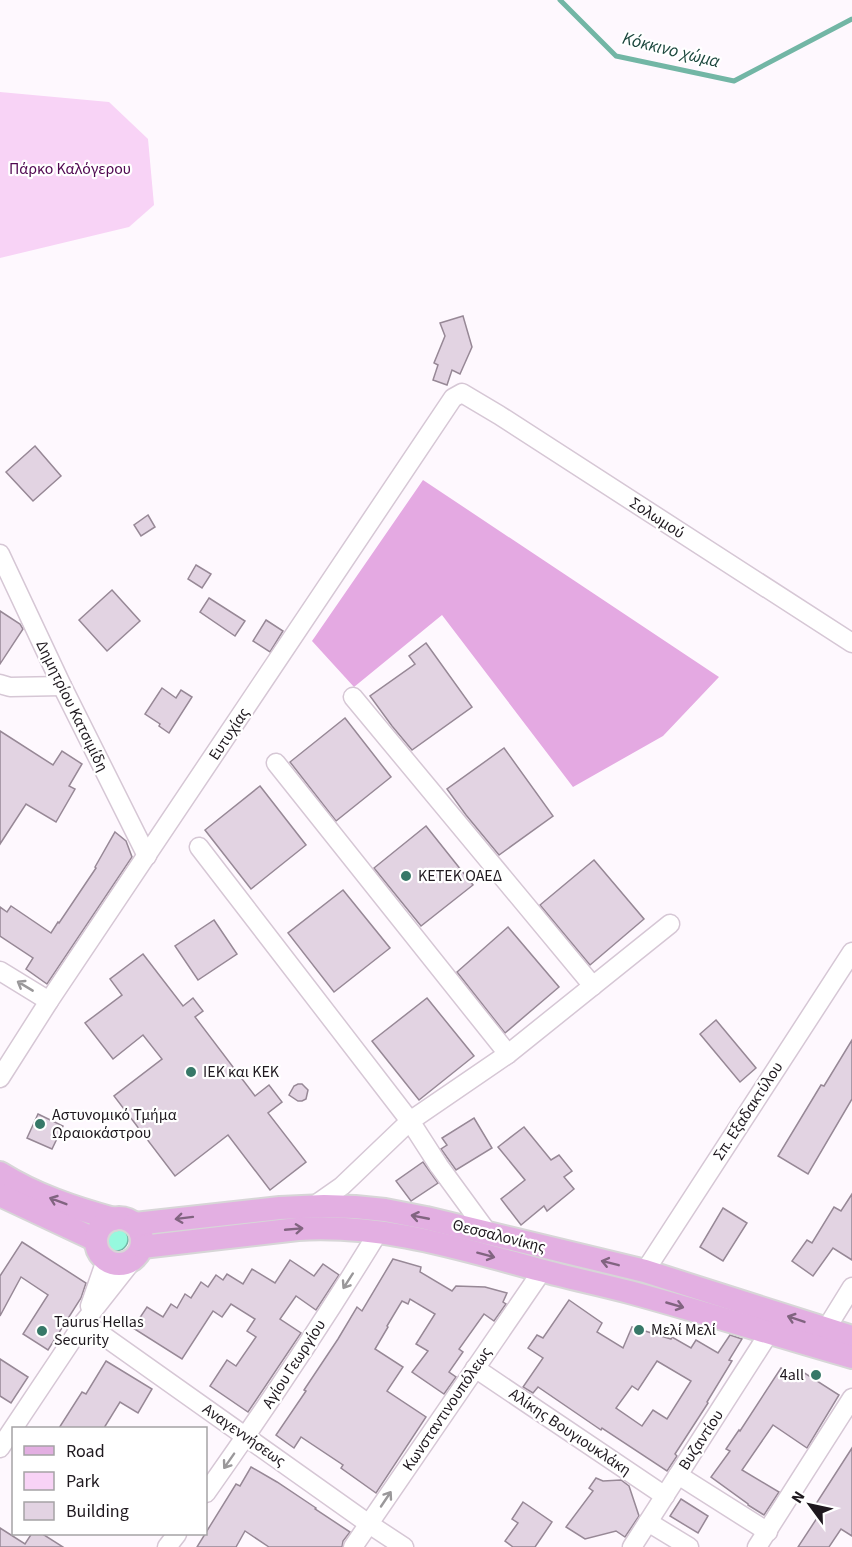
<svg xmlns="http://www.w3.org/2000/svg" width="852" height="1547" viewBox="0 0 852 1547" font-family="'Source Sans 3',sans-serif">
	<style>
		.green { fill: #f8d3f6 }
		.forest { fill: #e4a9e2 }
		.water { fill: #96f9de; stroke: #72b6a5; stroke-width: 1.5 }
		.lines { fill: none; stroke-linecap: round; stroke-linejoin: round }
		.stream { stroke: #72b6a5; stroke-width: 5 }
		.building { fill: #e2d3e2; stroke: #978896; stroke-width: 1.5; fill-rule: evenodd }
		.minor-casing { stroke: #d6c7d5; stroke-width: 21 }
		.major-casing { stroke: #d7d6d7; stroke-width: 26 }
		.minor { stroke: #fff; stroke-width: 18 }
		.major { stroke: #e3afe2; stroke-width: 22 }
		.oneway { stroke: #9a989a }
		.oneway2 { stroke: #816480 }
		.poi-dot { fill: #377868; stroke: #fff; stroke-width: 2 }
		.labels { text-anchor: middle; dominant-baseline: central; stroke-width: 4.5; stroke-linejoin: round; paint-order: stroke }
		.park-label { font-size: 16px; fill: #500851; stroke: #fff }
		.street-label { font-size: 16px; fill: #1f191f; stroke: #fff }
		.poi-label { font-size: 16px; fill: #1f191f; stroke: #fff; text-anchor: start }
		.water-label { font-size: 18px; font-style: italic; fill: #1a463c; stroke: #fff }
	</style>
	<rect width="100%" height="100%" fill="#fef8fe"/>
	<polygon class="green" points="0,92 109,102 148,139 154,205 129,227 0,258"/>
	<polygon class="forest" points="423,480 719,677 663,736 573,787 442,615 354,687 312,641"/>
	<circle class="water" cx="116" cy="1239" r="12"/>
	<g class="lines">
		<polyline class="stream" points="560,0 616,56 734,81 852,19"/>
	</g>
	<g class="building">
		<polygon points="463,316 472,347 460,374 452,370 447,385 433,380 438,365 434,363 445,336 440,323"/>
		<polygon points="35,446 61,476 33,501 6,472"/>
		<polygon points="148,515 155,527 141,536 134,525"/>
		<polygon points="196,565 211,574 202,588 188,579"/>
		<polygon points="112,590 140,621 107,651 79,620"/>
		<polygon points="209,598 245,621 235,636 200,612"/>
		<polygon points="0,611 20,624 23,629 0,664"/>
		<polygon points="266,620 283,631 270,652 253,641"/>
		<polygon points="426,643 472,707 412,750 392,726 370,696 415,664 409,656"/>
		<polygon points="162,688 176,698 181,690 192,697 169,733 159,726 160,724 145,714"/>
		<polygon points="345,718 391,777 336,821 290,762"/>
		<polygon points="0,731 53,765 62,751 82,764 69,786 75,789 56,822 26,804 0,844"/>
		<polygon points="504,748 553,816 499,855 466,815 447,789"/>
		<polygon points="260,786 306,845 251,889 205,830"/>
		<polygon points="426,826 473,885 421,926 374,868"/>
		<polygon points="115,832 126,841 132,857 47,984 26,969 33,958 0,936 0,907 7,912 11,906 51,933 58,922 59,923 96,868 95,867"/>
		<polygon points="594,860 644,919 590,965 540,905"/>
		<polygon points="343,890 390,948 334,992 288,933"/>
		<polygon points="214,920 237,954 198,980 175,946"/>
		<polygon points="508,927 559,987 505,1033 457,972"/>
		<polygon points="143,954 183,1006 193,998 203,1011 195,1017 255,1096 269,1085 282,1102 268,1113 306,1162 270,1190 228,1135 175,1176 114,1096 162,1059 143,1035 113,1059 85,1023 122,995 110,979"/>
		<polygon points="427,998 474,1056 419,1100 372,1041"/>
		<polygon points="716,1020 756,1068 740,1082 700,1034"/>
		<polygon points="852,1040 852,1099 808,1174 778,1156 821,1085 824,1086"/>
		<polygon points="298,1084 302,1084 308,1090 306,1099 302,1101 298,1101 289,1095 294,1086"/>
		<polygon points="38,1114 63,1126 52,1149 27,1138"/>
		<polygon points="474,1118 492,1148 456,1170 441,1149 447,1145 442,1138"/>
		<polygon points="524,1127 551,1160 559,1155 572,1171 564,1177 574,1189 547,1211 544,1206 521,1225 501,1199 525,1180 498,1147"/>
		<polygon points="423,1162 438,1183 411,1201 396,1181"/>
		<polygon points="852,1194 852,1260 833,1248 813,1276 792,1261 807,1240 812,1243 834,1207 841,1211"/>
		<polygon points="723,1208 747,1223 723,1261 700,1247"/>
		<polygon points="22,1242 86,1283 81,1298 48,1350 23,1334 48,1295 21,1277 0,1316 0,1276"/>
		<polygon points="393,1259 421,1267 420,1272 452,1291 456,1286 485,1287 507,1293 503,1302 506,1304 494,1321 484,1314 459,1349 463,1352 449,1372 456,1377 444,1394 412,1372 428,1351 416,1344 435,1314 410,1299 408,1304 402,1301 387,1326 388,1327 375,1349 403,1367 387,1391 426,1417 376,1493 341,1468 343,1465 301,1437 294,1448 276,1435 306,1391 304,1390 338,1339 357,1307 362,1311"/>
		<polygon points="290,1260 314,1276 323,1264 339,1275 316,1310 296,1296 280,1319 301,1333 248,1412 210,1386 227,1360 236,1366 256,1337 247,1331 255,1319 231,1304 222,1317 213,1311 182,1359 133,1328 147,1307 163,1317 171,1304 177,1308 185,1294 191,1298 201,1282 208,1287 216,1275 223,1280 227,1274 243,1284 252,1269 275,1283"/>
		<path d="M 569,1300 L 602,1323 L 597,1332 L 623,1348 L 632,1327 L 671,1339 L 672,1337 L 691,1348 L 696,1340 L 718,1353 L 730,1335 L 742,1339 L 729,1360 L 732,1361 L 707,1402 L 708,1403 L 675,1454 L 677,1456 L 667,1471 L 602,1428 L 601,1430 L 538,1387 L 533,1393 L 523,1387 L 543,1358 L 528,1348 L 537,1335 L 543,1338 ZM 657,1361 L 691,1381 L 667,1419 L 653,1410 L 642,1426 L 616,1408 L 632,1386 L 638,1390 Z"/>
		<polygon points="0,1359 28,1377 11,1403 0,1396"/>
		<polygon points="106,1361 152,1389 138,1413 120,1402 104,1428 59,1428 82,1392 86,1394"/>
		<polygon points="781,1368 799,1379 803,1372 839,1395 807,1448 773,1425 742,1470 779,1492 764,1515 748,1505 748,1504 711,1477 730,1451 726,1449 739,1430 740,1431"/>
		<polygon points="852,1448 852,1536 841,1529 829,1547 798,1547 819,1515 812,1510"/>
		<polygon points="251,1467 277,1482 316,1508 315,1509 350,1532 343,1541 342,1547 269,1547 245,1531 236,1547 197,1547 236,1484 240,1486"/>
		<polygon points="596,1478 603,1481 621,1480 629,1486 639,1516 625,1537 616,1531 585,1539 566,1527 593,1491 589,1488"/>
		<polygon points="681,1499 708,1516 698,1533 670,1516"/>
		<polygon points="523,1502 552,1522 535,1547 513,1547 505,1541 518,1523 512,1519"/>
		<polygon points="0,1528 25,1544 32,1533 41,1533 63,1547 0,1547"/>
	</g>
	<g class="lines">
		<g class="minor-casing">
			<g id="minor">
				<polyline points="0,554 62,686 147,856"/>
				<polyline points="0,684 10,687 62,686"/>
				<polyline points="353,697 593,986"/>
				<polyline points="276,763 508,1054"/>
				<polyline points="199,847 410,1121 439,1166 488,1233"/>
				<polyline points="0,971 49,1001"/>
				<polyline points="0,1078 49,1001 453,398 462,393 499,415 852,643"/>
				<polyline points="312,1207 342,1186 410,1121 508,1054 670,924"/>
				<polyline points="645,1271 852,952"/>
				<polyline points="90,1306 106,1260"/>
				<polyline points="84,1322 369,1524 404,1547"/>
				<polyline points="826,1329 852,1287"/>
				<polyline points="475,1368 665,1496"/>
				<polyline points="0,1448 84,1322 132,1261"/>
				<polyline points="678,1475 768,1532"/>
				<path d="M 206,1493 C 266,1408 324,1321 379,1231"/>
				<polyline points="648,1522 689,1547"/>
				<polyline points="167,1547 177,1534"/>
				<polyline points="353,1547 542,1271"/>
				<polyline points="632,1547 769,1333"/>
				<polyline points="757,1547 852,1398"/>
			</g>
		</g>
		<g class="major-casing">
			<g id="major">
				<path d="M 0,1173 C 35,1195 74,1208 114,1219"/>
				<polyline points="0,1195 96,1240"/>
				<circle cx="119" cy="1241" r="23"/>
				<polyline points="135,1224 280,1208 324,1206 355,1207 385,1210 426,1218 645,1271 852,1337"/>
				<path d="M 142,1247 L 298,1229 C 384,1224 458,1248 540,1270 C 569,1278 599,1284 629,1292 C 703,1312 778,1336 852,1357"/>
			</g>
		</g>
		<use href="#minor" class="minor"/>
		<use href="#major" class="major"/>
	</g>
	<defs><path id="oneway-shaft" d="M-6 0H5M1.5-3L5.5 0L1.5 3" fill="none" stroke-width="1.6" stroke-linecap="round" stroke-linejoin="round" transform="scale(1.5)"/></defs>
	<g class="oneway">
		<use href="#oneway-shaft" transform="translate(25 986) rotate(-149)"/>
		<use href="#oneway-shaft" transform="translate(348 1281) rotate(123)"/>
		<use href="#oneway-shaft" transform="translate(229 1461) rotate(125)"/>
		<use href="#oneway-shaft" transform="translate(386 1499) rotate(-56)"/>
	</g>
	<g class="oneway2">
		<use href="#oneway-shaft" transform="translate(58 1201) rotate(-159)"/>
		<use href="#oneway-shaft" transform="translate(420 1217) rotate(-169)"/>
		<use href="#oneway-shaft" transform="translate(184 1218) rotate(173)"/>
		<use href="#oneway-shaft" transform="translate(294 1229) rotate(-5)"/>
		<use href="#oneway-shaft" transform="translate(486 1255) rotate(15)"/>
		<use href="#oneway-shaft" transform="translate(610 1263) rotate(-166)"/>
		<use href="#oneway-shaft" transform="translate(675 1305) rotate(16)"/>
		<use href="#oneway-shaft" transform="translate(796 1319) rotate(-161)"/>
	</g>
	<g class="poi-dot">
		<circle cx="406" cy="876" r="6"/>
		<circle cx="191" cy="1072" r="6"/>
		<circle cx="40" cy="1124" r="6"/>
		<circle cx="639" cy="1330" r="6"/>
		<circle cx="42" cy="1331" r="6"/>
		<circle cx="816" cy="1375" r="6"/>
	</g>
	<g class="labels">
		<g class="park-label">
			<text x="70" y="169">Πάρκο Καλόγερου</text>
		</g>
		<g class="street-label">
			<text transform="translate(657 518) rotate(33)">Σολωμού</text>
			<text transform="translate(72 706) rotate(64)">Δημητρίου Κατσιμίδη</text>
			<text transform="translate(229 734) rotate(-56)">Ευτυχίας</text>
			<text transform="translate(748 1111) rotate(-57)">Σπ. Εξαδακτύλου</text>
			<text transform="translate(499 1236) rotate(14)">Θεσσαλονίκης</text>
			<text transform="translate(294 1364) rotate(-57)">Αγίου Γεωργίου</text>
			<text transform="translate(447 1409) rotate(-56)">Κωνσταντινουπόλεως</text>
			<text transform="translate(570 1432) rotate(34)">Αλίκης Βουγιουκλάκη</text>
			<text transform="translate(244 1435) rotate(35)">Αναγεννήσεως</text>
			<text transform="translate(701 1440) rotate(-57)">Βυζαντίου</text>
		</g>
		<g class="poi-label">
			<text x="418" y="876">ΚΕΤΕΚ ΟΑΕΔ</text>
			<text x="203" y="1072">ΙΕΚ και ΚΕΚ</text>
			<text x="52" y="1115">Αστυνομικό Τμήμα<tspan x="52" dy="18">Ωραιοκάστρου</tspan></text>
			<text x="54" y="1322">Taurus Hellas<tspan x="54" dy="18">Security</tspan></text>
			<text x="651" y="1330">Μελί Μελί</text>
			<text x="804" y="1375" text-anchor="end">4all</text>
		</g>
		<g class="water-label">
			<text transform="translate(671 50) rotate(14)">Κόκκινο χώμα</text>
		</g>
	</g>
	<rect x="12" y="1427" width="195" height="108" fill="#ffffff" stroke="#a5a3a5" stroke-width="1.5"/>
	<rect x="24" y="1446" width="30" height="9" fill="#e3afe2" stroke="#a5a3a5" stroke-width="1.5"/>
	<text x="66" y="1457" font-size="18" fill="#1f191f">Road</text>
	<rect x="24" y="1472" width="30" height="18" fill="#f8d3f6" stroke="#a5a3a5" stroke-width="1.5"/>
	<text x="66" y="1487" font-size="18" fill="#1f191f">Park</text>
	<rect x="24" y="1502" width="30" height="18" fill="#e2d3e2" stroke="#a5a3a5" stroke-width="1.5"/>
	<text x="66" y="1517" font-size="18" fill="#1f191f">Building</text>
	<g transform="translate(810 1505) rotate(303)" stroke="#ffffff" stroke-width="4.5" paint-order="stroke">
	<path d="M0-4.5L10 22L0 15L-10 22Z" fill="#1f191f"/>
	<text y="-9" font-size="16" font-weight="bold" text-anchor="middle" fill="#1f191f">N</text>
	</g>
</svg>
